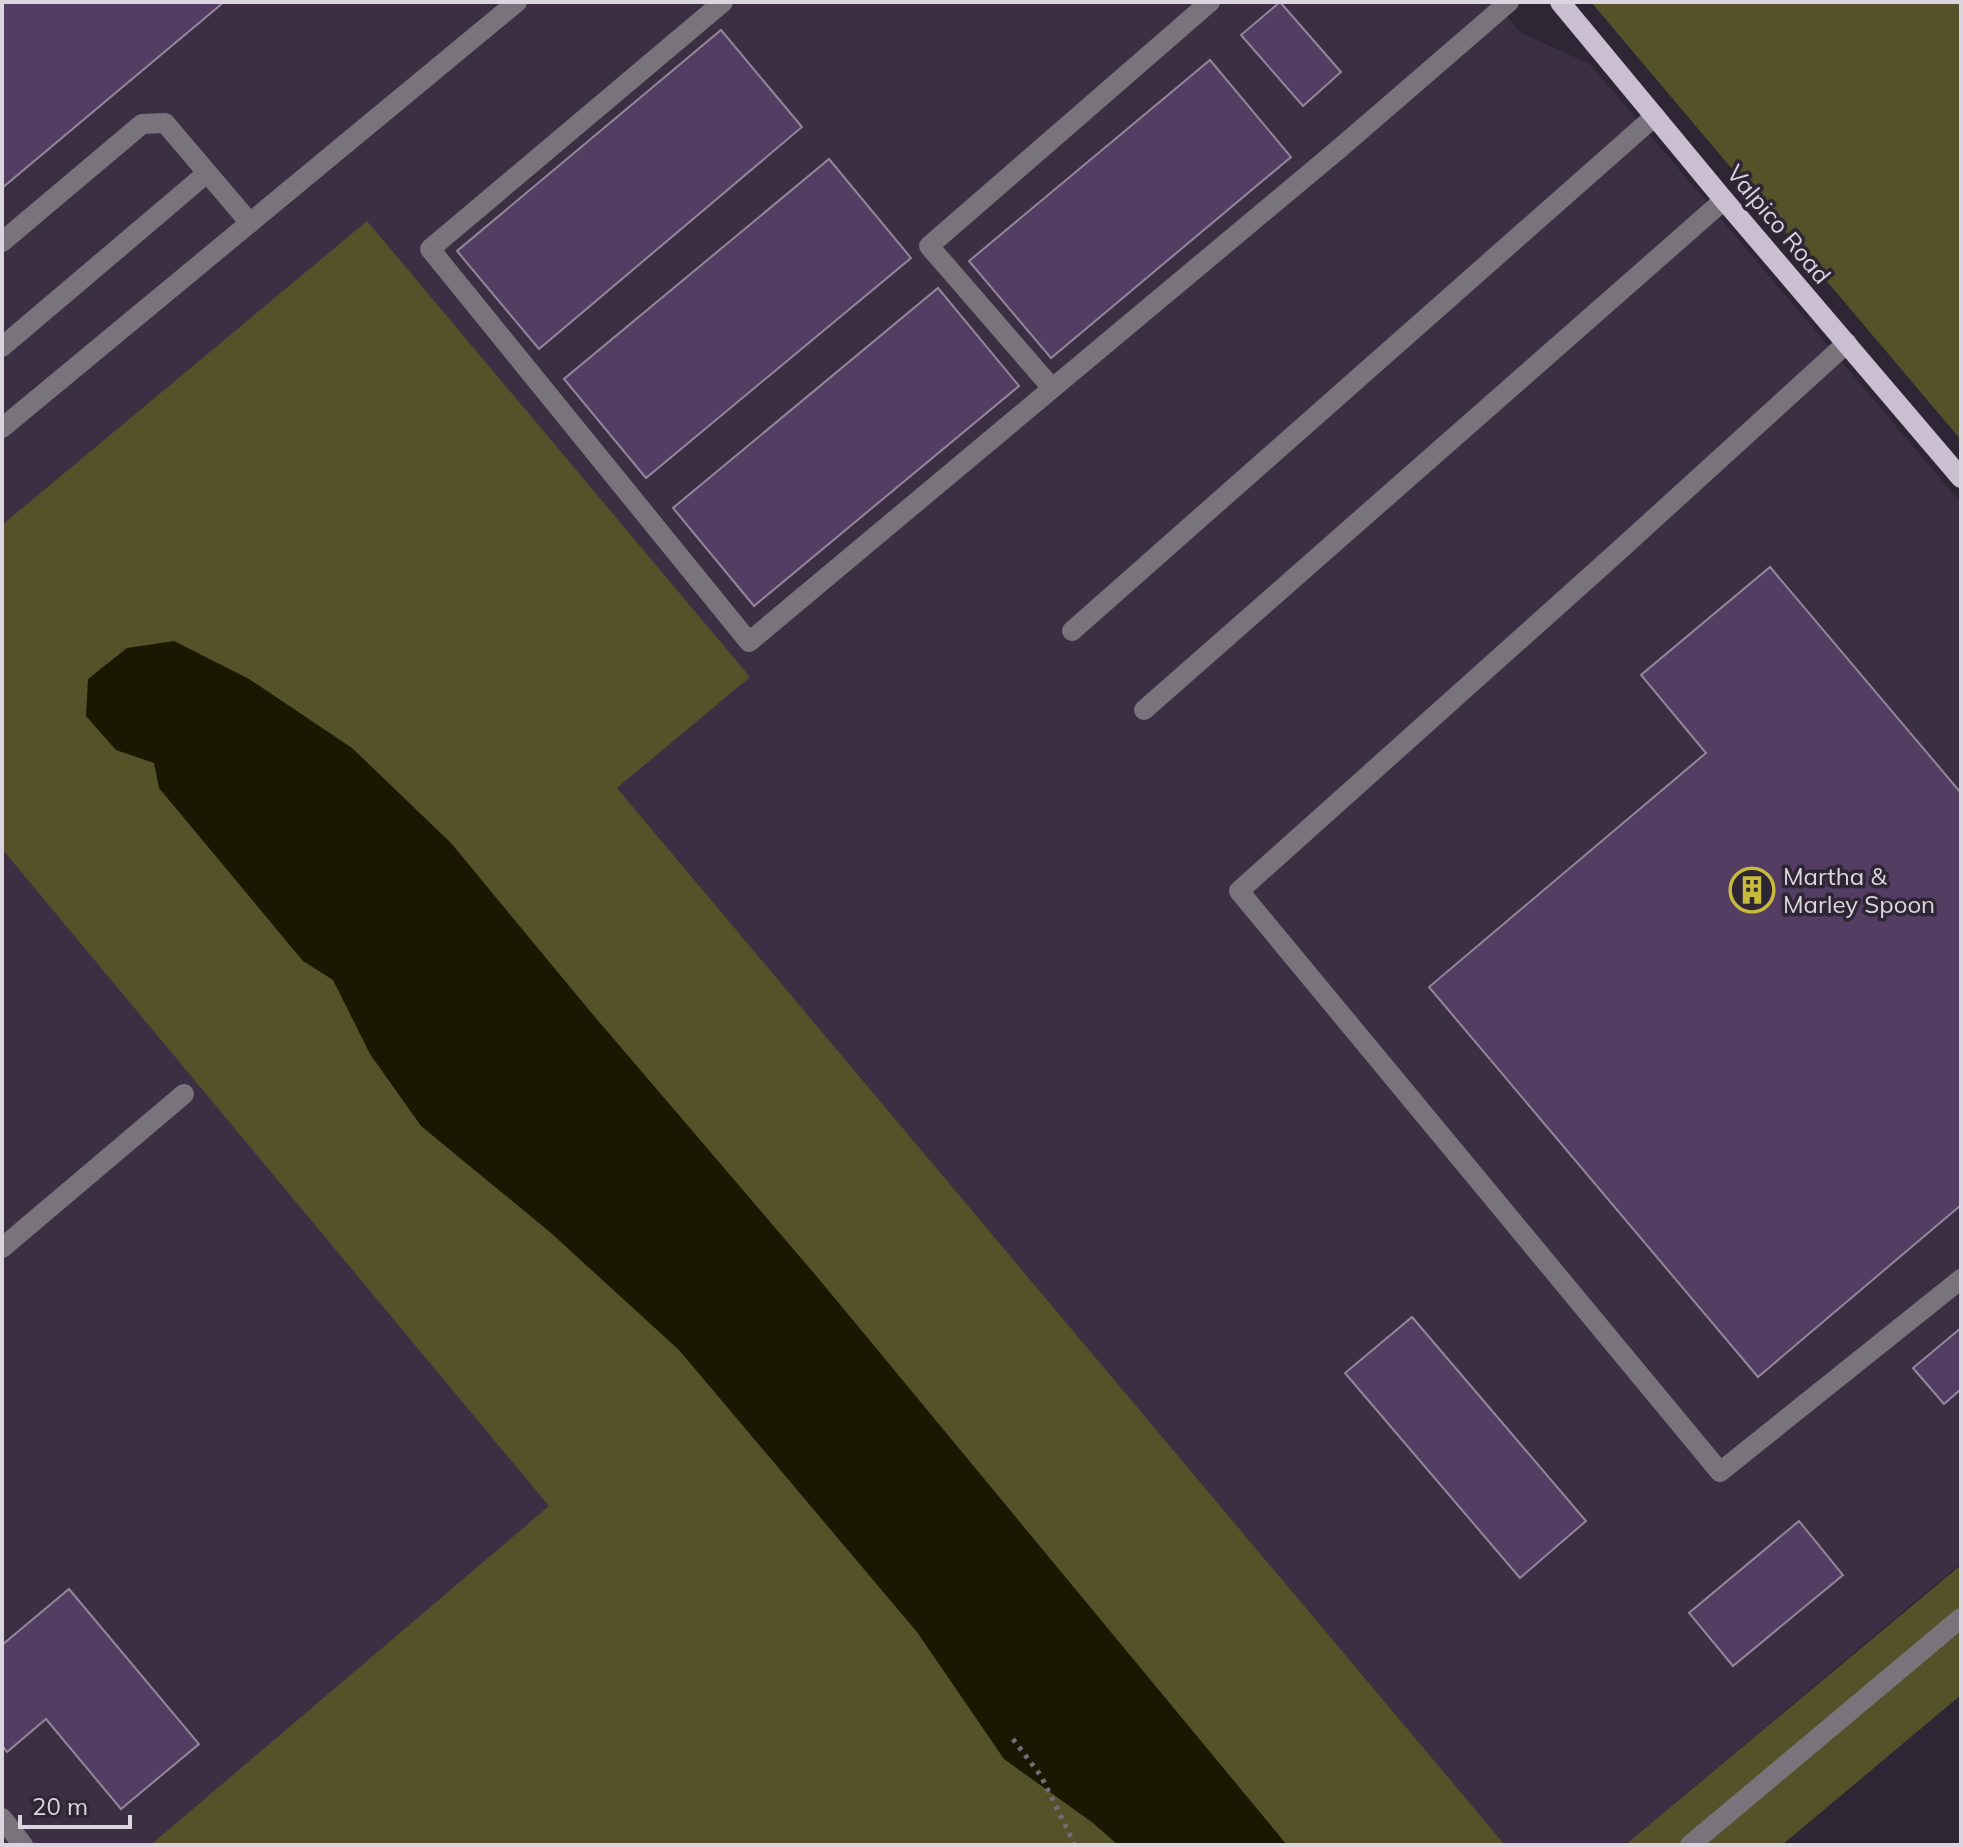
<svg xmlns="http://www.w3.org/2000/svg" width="1963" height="1847" viewBox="0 0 1963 1847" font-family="Mulish,sans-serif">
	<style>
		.built { fill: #3c2f44 }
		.green { fill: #555129 }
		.water { fill: #1b1801 }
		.building { fill: #533d62; stroke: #92869a; stroke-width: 2 }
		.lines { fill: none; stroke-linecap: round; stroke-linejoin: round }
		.path { stroke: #736b79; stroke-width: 5; stroke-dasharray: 4 6; stroke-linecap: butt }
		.minor { stroke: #79747c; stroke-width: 20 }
		.major { stroke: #c9bfd1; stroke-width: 20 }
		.labels { text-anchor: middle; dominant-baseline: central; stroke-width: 7; stroke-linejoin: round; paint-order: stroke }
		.street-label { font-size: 24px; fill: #dbd5e0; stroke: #2e2535 }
		.poi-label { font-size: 24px; fill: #dbd5e0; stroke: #2e2535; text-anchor: start }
	</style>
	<rect width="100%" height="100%" fill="#2e2535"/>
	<g class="built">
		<polygon points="2,2 1495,2 1521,33 1590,64 1961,503 1961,1563 1625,1845 1505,1845 617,788 749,677 2,526"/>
		<polygon points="2,849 550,1506 151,1845 2,1845"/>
	</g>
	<g class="green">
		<polygon points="1591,2 1961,2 1961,440"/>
		<polygon points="367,221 750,677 617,788 1505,1845 153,1845 154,1842 549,1506 2,849 2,525"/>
		<polygon points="1961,1565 1961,1695 1782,1845 1625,1845"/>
	</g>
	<polygon class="water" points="174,641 249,679 352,748 451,843 589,1010 818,1278 1287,1845 1118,1845 1093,1823 1004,1759 917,1632 679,1350 551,1233 421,1126 370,1054 333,980 303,961 159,788 154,763 116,750 86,716 88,679 127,648"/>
	<g class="building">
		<polygon points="2,2 224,2 2,188"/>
		<polygon points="1280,2 1341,72 1303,106 1241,35"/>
		<polygon points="721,30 802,127 539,349 457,251"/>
		<polygon points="1210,60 1291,157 1051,358 969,261"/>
		<polygon points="829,159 911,258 646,478 564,379"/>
		<polygon points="938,288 1019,386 754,606 673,508"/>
		<polygon points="1770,567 1961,793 1961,1205 1758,1377 1429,987 1706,753 1641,675"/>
		<polygon points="1412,1317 1586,1521 1520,1578 1345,1373"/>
		<polygon points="1961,1328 1961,1389 1944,1404 1913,1368"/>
		<polygon points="1799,1521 1843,1575 1733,1666 1689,1613"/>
		<polygon points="69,1589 199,1744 121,1809 46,1719 7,1752 2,1745 2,1645"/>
	</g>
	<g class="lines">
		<polyline class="path" points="1013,1739 1041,1776 1075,1845"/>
		<g class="minor">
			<polyline points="723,2 430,249 749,642 1340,148 1509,2"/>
			<polyline points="2,242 142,124 165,123 250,223"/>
			<polyline points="1847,343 1613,556 1239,891 1720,1472 1961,1279"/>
			<polyline points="2,347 207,173"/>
			<polyline points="1052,388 929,246 1210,2"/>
			<polyline points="2,428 517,2"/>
			<polyline points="1072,631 1655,116"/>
			<polyline points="1144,710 1724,200"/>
			<polyline points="2,1248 184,1094"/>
			<polyline points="2,1818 23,1845"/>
			<polyline points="1690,1845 1961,1618"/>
		</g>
		<polyline class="major" points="1560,2 1724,200 1961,478"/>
	</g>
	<defs>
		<g id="building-ring" transform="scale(2.3)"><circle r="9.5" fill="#2e2535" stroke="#c8bb3b" stroke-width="1.5"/><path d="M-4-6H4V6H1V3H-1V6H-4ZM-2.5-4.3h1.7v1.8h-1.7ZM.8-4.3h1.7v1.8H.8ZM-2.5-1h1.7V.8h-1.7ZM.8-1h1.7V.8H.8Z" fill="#c8bb3b"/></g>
	</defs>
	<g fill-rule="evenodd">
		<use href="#building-ring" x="1752" y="890"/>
	</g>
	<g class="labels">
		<g class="street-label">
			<text transform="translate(1779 224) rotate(50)">Valpico Road</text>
		</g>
		<g class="poi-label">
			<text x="1783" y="876">Martha &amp;<tspan x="1783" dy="28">Marley Spoon</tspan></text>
		</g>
	</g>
	<rect width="1963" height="1847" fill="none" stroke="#dbd5e0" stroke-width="8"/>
	<path d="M20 1815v12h110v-12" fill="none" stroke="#dbd5e0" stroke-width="4"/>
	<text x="32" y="1815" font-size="24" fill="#dbd5e0" stroke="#2e2535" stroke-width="6" paint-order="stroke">20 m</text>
</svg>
